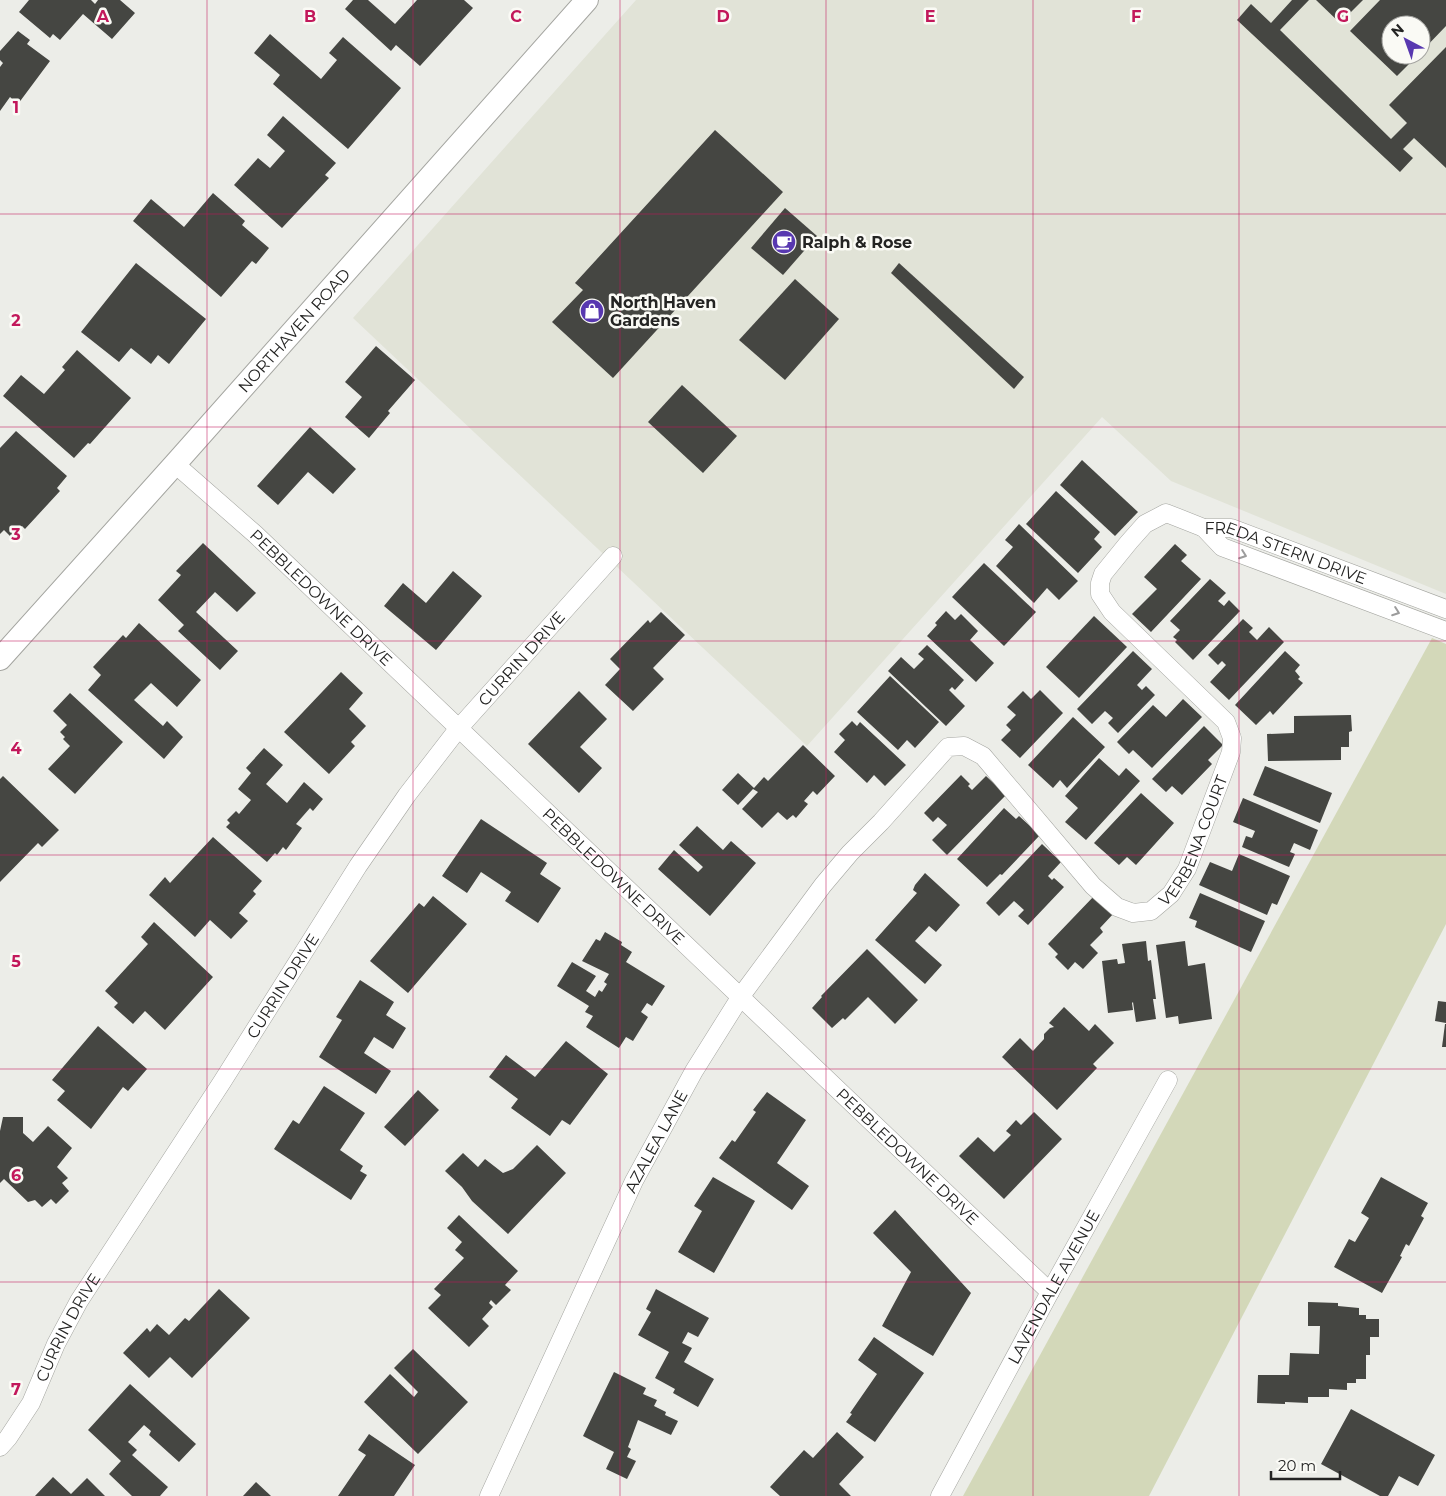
<svg xmlns="http://www.w3.org/2000/svg" width="1446" height="1496" viewBox="0 0 1446 1496" font-family="Montserrat,sans-serif">
	<style>
		.built { fill: #e1e3d7; fill-rule: evenodd }
		.green { fill: #d3d8b9 }
		.building { fill: #454642 }
		.lines { fill: none; stroke-linecap: round; stroke-linejoin: round }
		.minor-casing { stroke: #a4a5a0; stroke-width: 19 }
		.tertiary-casing { stroke: #a4a5a0; stroke-width: 24 }
		.minor { stroke: #fff; stroke-width: 18 }
		.tertiary { stroke: #fff; stroke-width: 22 }
		.oneway { stroke: #9c9c9c }
		.grid { fill: none; stroke: #c2185b; stroke-width: 1; stroke-opacity: 0.55 }
		.labels { text-anchor: middle; dominant-baseline: central; stroke-width: 5; stroke-linejoin: round; paint-order: stroke }
		.poi-label { font-size: 16px; font-weight: bold; fill: #242423; stroke: #fafaf5; text-anchor: start }
		.street-label { font-size: 16px; fill: #242423; stroke: #fafaf5 }
		.grid-label { font-size: 16px; text-anchor: middle; font-weight: bold; fill: #c2185b; stroke: #fafaf5; stroke-width: 5; stroke-linejoin: round; paint-order: stroke }
	</style>
	<rect width="100%" height="100%" fill="#ecede8"/>
	<path class="built" d="M 636,0 L 1446,0 L 1446,594 L 1171,481 L 1102,417 L 807,746 L 353,318 ZM 1391,25 L 1421,25 L 1421,55 L 1391,55 Z"/>
	<polygon class="green" points="1432,638 1446,644 1446,924 1149,1496 963,1496"/>
	<g class="building">
		<polygon points="29,0 91,0 95,4 98,0 120,0 135,13 112,39 83,14 60,40 53,34 50,38 19,12"/>
		<polygon points="353,0 368,0 395,24 417,0 464,0 473,8 420,66 396,45 391,51 345,9"/>
		<polygon points="1292,0 1309,0 1280,30 1391,139 1407,123 1389,105 1446,47 1446,168 1414,138 1403,149 1413,158 1400,172 1237,20 1251,4 1271,23"/>
		<polygon points="1316,0 1363,0 1340,23"/>
		<polygon points="1380,0 1446,0 1446,26 1421,52 1421,25 1391,25 1391,55 1418,55 1397,76 1350,31"/>
		<polygon points="18,31 30,40 27,44 50,61 18,104 10,97 0,111 0,67 3,63 0,60 0,51"/>
		<polygon points="270,34 321,79 337,60 329,53 343,37 401,88 348,149 273,84 280,75 254,53"/>
		<polygon points="283,116 336,163 325,175 329,178 282,228 234,185 258,158 270,168 285,151 267,135"/>
		<polygon points="715,130 783,192 613,378 552,322 583,290 575,283"/>
		<polygon points="213,193 245,221 242,225 269,248 256,264 252,261 221,297 133,221 151,199 184,227"/>
		<polygon points="785,208 817,236 783,275 751,248"/>
		<polygon points="136,263 206,319 169,364 158,355 151,364 131,348 119,362 81,332"/>
		<polygon points="899,263 1024,377 1014,389 891,273"/>
		<polygon points="795,279 839,319 785,380 739,340"/>
		<polygon points="376,346 415,380 388,411 390,413 369,438 345,417 362,397 345,382"/>
		<polygon points="77,350 131,398 90,444 88,443 74,458 3,396 21,375 44,394 65,370 62,367"/>
		<polygon points="682,385 737,436 703,473 648,422"/>
		<polygon points="310,427 356,469 333,494 308,472 278,505 257,486"/>
		<polygon points="16,431 67,476 57,488 60,491 25,529 22,526 12,538 4,530 0,534 0,448"/>
		<polygon points="1082,460 1138,512 1115,536 1060,485"/>
		<polygon points="1056,491 1100,532 1094,539 1102,547 1078,573 1026,524"/>
		<polygon points="1019,524 1078,581 1059,600 1047,588 1034,603 996,566 1013,547 1005,540"/>
		<polygon points="203,543 256,593 237,612 215,592 196,612 238,651 220,670 178,631 184,625 158,600 181,575 176,571"/>
		<polygon points="1175,544 1187,555 1181,561 1201,579 1151,632 1132,614 1157,589 1144,577"/>
		<polygon points="984,563 1036,612 1004,646 952,597"/>
		<polygon points="453,571 482,596 436,650 384,606 403,583 426,603"/>
		<polygon points="1210,579 1226,593 1218,601 1224,606 1229,600 1240,611 1193,660 1175,642 1177,640 1173,637 1180,630 1170,621"/>
		<polygon points="946,611 955,620 961,614 978,631 970,640 994,663 976,682 927,636 937,625 935,623"/>
		<polygon points="661,612 685,635 653,668 664,679 633,711 605,685 620,669 610,659 648,620 650,623"/>
		<polygon points="1094,616 1127,647 1079,698 1046,667"/>
		<polygon points="1243,619 1253,628 1249,632 1257,640 1269,627 1284,642 1229,700 1210,682 1226,665 1222,661 1218,665 1208,655"/>
		<polygon points="139,623 201,680 177,707 151,683 134,700 163,726 167,721 183,737 164,759 88,690 101,675 93,667 123,635 126,638"/>
		<polygon points="927,645 964,680 955,690 952,687 949,690 965,706 946,726 888,671 901,657 914,669 924,659 918,654"/>
		<polygon points="1133,651 1152,669 1137,685 1142,690 1146,686 1155,695 1118,733 1108,723 1113,718 1105,711 1092,724 1077,709"/>
		<polygon points="1285,651 1300,665 1295,671 1300,677 1298,679 1303,683 1273,715 1270,711 1256,725 1235,705"/>
		<polygon points="341,672 363,693 349,709 366,726 351,742 355,746 329,774 284,732"/>
		<polygon points="890,676 939,722 915,748 907,740 898,750 857,712"/>
		<polygon points="1040,690 1063,713 1020,758 1001,740 1011,730 1006,725 1016,715 1007,707 1023,691 1031,699"/>
		<polygon points="579,691 607,719 580,747 602,768 579,793 528,744"/>
		<polygon points="70,693 123,742 75,794 48,769 70,746 63,739 65,737 60,732 67,725 53,711"/>
		<polygon points="1183,699 1202,717 1152,768 1133,750 1129,754 1117,742 1153,705 1166,717"/>
		<polygon points="1351,715 1352,731 1349,732 1349,747 1341,747 1341,760 1268,761 1267,734 1294,733 1294,716"/>
		<polygon points="1073,717 1105,747 1067,788 1060,780 1053,788 1028,765"/>
		<polygon points="852,721 857,726 860,722 906,765 885,786 874,775 867,783 834,752 845,740 839,734"/>
		<polygon points="1204,726 1223,745 1208,760 1212,764 1182,795 1172,786 1166,792 1152,779"/>
		<polygon points="803,745 835,776 817,795 813,791 804,801 808,804 796,818 793,815 787,820 778,812 762,828 742,809 758,792 753,789 738,805 722,790 738,773 754,788 764,777 768,781"/>
		<polygon points="264,748 283,765 266,784 287,803 304,782 323,799 313,811 310,808 296,824 302,828 286,850 283,847 277,855 275,853 267,862 226,827 230,823 227,820 236,811 239,814 251,800 238,789 251,773 246,768"/>
		<polygon points="1099,758 1119,776 1126,768 1140,781 1086,840 1065,822 1078,808 1065,796"/>
		<polygon points="1265,766 1332,793 1320,823 1253,795"/>
		<polygon points="961,775 970,784 968,786 972,790 986,776 1006,795 947,855 932,840 947,825 938,817 933,822 924,813"/>
		<polygon points="3,776 59,830 42,847 38,843 0,882 0,779"/>
		<polygon points="1141,793 1174,823 1136,865 1127,857 1119,865 1094,843"/>
		<polygon points="1243,798 1318,830 1310,850 1294,843 1290,852 1295,854 1289,867 1242,847 1246,836 1252,838 1255,831 1233,822"/>
		<polygon points="1004,808 1016,819 1019,816 1040,835 1002,875 1000,874 987,887 957,859"/>
		<polygon points="481,819 547,863 540,874 561,888 538,923 505,901 511,892 481,872 467,893 442,876"/>
		<polygon points="697,826 723,850 731,841 756,863 710,916 658,869 674,850 698,872 703,867 679,845"/>
		<polygon points="213,837 262,881 253,891 256,894 239,913 248,921 231,939 210,920 195,937 149,895 165,877 170,883"/>
		<polygon points="1042,844 1061,862 1048,876 1052,880 1054,878 1064,887 1028,925 1018,916 1024,910 1014,901 999,916 986,903"/>
		<polygon points="1239,854 1290,876 1277,905 1272,903 1267,915 1199,885 1210,862 1232,871"/>
		<polygon points="925,873 960,905 936,932 929,926 915,941 942,965 925,984 875,940 917,893 913,890 915,885"/>
		<polygon points="1200,893 1265,921 1251,952 1195,927 1197,921 1189,918"/>
		<polygon points="1095,895 1114,913 1100,928 1103,932 1090,945 1098,953 1083,969 1075,962 1068,970 1055,957 1058,954 1048,944"/>
		<polygon points="433,896 467,924 408,993 370,961 419,903 424,907"/>
		<polygon points="154,922 213,977 165,1030 145,1011 133,1024 114,1007 118,1003 105,991 148,944 141,937"/>
		<polygon points="605,932 622,942 621,945 632,952 626,962 665,986 652,1006 647,1003 641,1012 648,1017 633,1041 626,1037 619,1048 586,1027 593,1016 585,1012 589,1006 557,986 572,962 596,976 586,991 595,997 599,990 602,992 607,984 604,982 609,974 582,961 596,939 600,941"/>
		<polygon points="1146,941 1148,961 1151,960 1156,999 1153,999 1156,1019 1136,1022 1133,1002 1132,1003 1133,1010 1108,1013 1102,961 1117,959 1118,964 1125,963 1122,944"/>
		<polygon points="1185,941 1188,966 1205,963 1212,1019 1179,1024 1178,1016 1166,1018 1156,945"/>
		<polygon points="867,949 918,1000 895,1024 868,997 845,1020 843,1018 832,1028 812,1008 822,997 821,996"/>
		<polygon points="360,980 394,1002 386,1015 406,1028 393,1049 374,1037 364,1053 391,1071 376,1094 319,1057 342,1020 336,1017"/>
		<polygon points="1438,1001 1446,1002 1446,1023 1435,1021"/>
		<polygon points="1064,1007 1089,1031 1095,1024 1114,1043 1093,1064 1097,1068 1057,1110 1002,1057 1020,1038 1033,1051 1044,1039 1044,1034 1050,1028 1054,1027 1049,1023"/>
		<polygon points="1445,1024 1446,1024 1446,1047 1442,1047"/>
		<polygon points="98,1026 147,1069 128,1091 123,1087 91,1129 57,1100 65,1091 52,1080"/>
		<polygon points="566,1041 608,1074 570,1125 562,1120 550,1136 511,1108 518,1099 489,1077 506,1055 535,1077"/>
		<polygon points="324,1086 365,1113 340,1150 363,1166 360,1171 367,1175 351,1200 274,1149 293,1120 299,1124"/>
		<polygon points="418,1090 439,1110 405,1146 384,1127"/>
		<polygon points="767,1092 806,1120 777,1163 809,1186 792,1210 719,1158 732,1140 735,1142 756,1112 753,1110"/>
		<polygon points="1034,1112 1062,1139 1004,1199 959,1156 978,1137 994,1152 1011,1135 1006,1131 1016,1120 1021,1125"/>
		<polygon points="3,1117 23,1117 23,1133 33,1142 48,1126 72,1148 57,1167 68,1178 62,1183 69,1191 56,1204 51,1199 42,1207 35,1200 28,1202 4,1179 0,1183 0,1131"/>
		<polygon points="537,1145 566,1173 508,1234 472,1201 462,1187 445,1171 463,1153 478,1167 485,1159 503,1173 513,1169"/>
		<polygon points="713,1177 755,1201 714,1273 678,1252 702,1211 694,1206"/>
		<polygon points="1381,1177 1428,1203 1421,1216 1424,1218 1409,1246 1406,1244 1400,1256 1402,1257 1382,1293 1334,1267 1349,1239 1355,1242 1369,1218 1361,1213"/>
		<polygon points="895,1210 971,1293 933,1356 882,1326 911,1272 873,1233"/>
		<polygon points="459,1215 518,1271 505,1285 511,1290 496,1305 491,1300 489,1303 493,1307 482,1319 489,1326 469,1347 428,1308 441,1295 434,1289 464,1258 455,1250 462,1242 447,1228"/>
		<polygon points="219,1289 250,1318 192,1378 170,1357 149,1378 123,1353 147,1328 150,1332 157,1324 169,1335 185,1318 189,1321"/>
		<polygon points="656,1289 709,1318 698,1337 688,1332 682,1343 692,1348 684,1362 714,1379 698,1407 673,1393 675,1389 655,1378 669,1352 638,1335 651,1312 646,1309"/>
		<polygon points="1308,1302 1338,1303 1338,1306 1359,1308 1359,1315 1366,1315 1366,1319 1379,1319 1379,1337 1370,1337 1370,1355 1366,1355 1366,1379 1356,1379 1356,1383 1347,1383 1347,1390 1329,1389 1329,1397 1308,1397 1308,1403 1285,1402 1285,1404 1257,1403 1258,1375 1289,1375 1290,1353 1319,1354 1320,1326 1308,1326"/>
		<polygon points="874,1337 924,1373 875,1442 846,1422 852,1414 850,1413 877,1374 858,1360"/>
		<polygon points="413,1349 468,1402 418,1454 364,1402 390,1374 414,1397 418,1392 394,1368"/>
		<polygon points="614,1372 646,1388 643,1394 657,1400 654,1406 666,1412 665,1415 678,1421 671,1435 638,1420 628,1447 631,1449 627,1457 636,1461 627,1479 606,1469 614,1452 583,1436"/>
		<polygon points="130,1384 196,1444 179,1462 149,1435 151,1431 144,1425 128,1442 137,1450 132,1455 168,1487 160,1496 132,1496 109,1474 121,1461 88,1430"/>
		<polygon points="1351,1409 1435,1455 1418,1486 1399,1476 1388,1496 1380,1496 1321,1464"/>
		<polygon points="837,1432 864,1457 839,1484 851,1496 780,1496 770,1487 804,1450 813,1458"/>
		<polygon points="369,1434 415,1465 394,1496 338,1496 366,1455 358,1450"/>
		<polygon points="53,1477 71,1494 87,1478 105,1496 35,1496"/>
		<polygon points="256,1482 271,1496 243,1496"/>
	</g>
	<g class="lines">
		<g class="minor-casing">
			<g id="minor">
				<path id="s1" d="M 175,464 L 255,534 L 1050,1292"/>
				<polyline points="1204,528 1222,547 1446,631"/>
				<path id="s2" d="M 0,1447 L 8,1438 L 31,1403 L 56,1344 L 79,1301 L 222,1082 L 358,866 L 407,795 L 458,729 L 613,556"/>
				<path id="s3" d="M 489,1496 L 634,1181 L 694,1071 L 741,996 L 823,885 L 850,853 L 881,822 L 948,747 L 964,746 L 983,756 L 1093,886 L 1117,907 L 1133,913 L 1151,911 L 1171,894 L 1187,869 L 1231,752 L 1232,738 L 1226,722 L 1112,612 L 1100,594 L 1100,583 L 1103,574 L 1129,542 L 1145,524 L 1166,513 L 1204,528 L 1231,528 L 1446,609"/>
				<path id="s4" d="M 940,1496 L 1050,1292 L 1168,1080"/>
			</g>
		</g>
		<g class="tertiary-casing">
			<g id="tertiary">
				<path id="s5" d="M 0,659 L 175,464 L 587,0"/>
			</g>
		</g>
		<use href="#minor" class="minor"/>
		<use href="#tertiary" class="tertiary"/>
	</g>
	<defs><path id="oneway-chevron" d="M-2-3.5L2.5 0L-2 3.5" fill="none" stroke-width="1.6" stroke-linecap="round" stroke-linejoin="round" transform="scale(1.25)"/></defs>
	<g class="oneway">
		<use href="#oneway-chevron" transform="translate(1243 555) rotate(20)"/>
		<use href="#oneway-chevron" transform="translate(1396 612) rotate(20)"/>
	</g>
	<path class="grid" d="M 207,0 L 207,1496M 413,0 L 413,1496M 620,0 L 620,1496M 826,0 L 826,1496M 1033,0 L 1033,1496M 1239,0 L 1239,1496M 0,214 L 1446,214M 0,427 L 1446,427M 0,641 L 1446,641M 0,855 L 1446,855M 0,1069 L 1446,1069M 0,1282 L 1446,1282"/>
	<defs>
		<g id="cafe-disc" transform="scale(1.25)"><circle r="9.5" fill="#5838b0" stroke="#fafaf5"/><path d="M-5.5-4.5H6V0H3Q3 3.5 0 3.5H-2.5Q-5.5 3.5-5.5 0ZM3-3.2v2h1.7v-2ZM-6 4.5H4V6H-6Z" fill="#fff"/></g>
		<g id="shop-disc" transform="scale(1.25)"><circle r="9.5" fill="#5838b0" stroke="#fafaf5"/><path d="M-5-2.5h2.3a2.7 3.5 0 0 1 5.4 0H5L5.5 6h-11ZM-1.5-2.5h3a1.5 2.3 0 0 0-3 0Z" fill="#fff"/></g>
	</defs>
	<g fill-rule="evenodd">
		<use href="#cafe-disc" x="784" y="242"/>
		<use href="#shop-disc" x="592" y="311"/>
	</g>
	<g class="labels">
		<g class="poi-label">
			<text x="802" y="242">Ralph &amp; Rose</text>
			<text x="610" y="302">North Haven<tspan x="610" dy="18">Gardens</tspan></text>
		</g>
		<g class="street-label">
			<text stroke="none"><textPath href="#s5" startOffset="441">NORTHAVEN ROAD</textPath></text>
			<text stroke="none"><textPath href="#s3" startOffset="1788">FREDA STERN DRIVE</textPath></text>
			<text stroke="none"><textPath href="#s1" startOffset="198">PEBBLEDOWNE DRIVE</textPath></text>
			<text stroke="none"><textPath href="#s2" startOffset="948">CURRIN DRIVE</textPath></text>
			<text stroke="none"><textPath href="#s3" startOffset="1244">VERBENA COURT</textPath></text>
			<text stroke="none"><textPath href="#s1" startOffset="602">PEBBLEDOWNE DRIVE</textPath></text>
			<text stroke="none"><textPath href="#s2" startOffset="542">CURRIN DRIVE</textPath></text>
			<text stroke="none"><textPath href="#s3" startOffset="392">AZALEA LANE</textPath></text>
			<text stroke="none"><textPath href="#s1" startOffset="1008">PEBBLEDOWNE DRIVE</textPath></text>
			<text stroke="none"><textPath href="#s4" startOffset="238">LAVENDALE AVENUE</textPath></text>
			<text stroke="none"><textPath href="#s2" startOffset="138">CURRIN DRIVE</textPath></text>
		</g>
	</g>
	<g class="grid-label">
		<text x="103" y="22">A</text>
		<text x="310" y="22">B</text>
		<text x="516" y="22">C</text>
		<text x="723" y="22">D</text>
		<text x="930" y="22">E</text>
		<text x="1136" y="22">F</text>
		<text x="1343" y="22">G</text>
		<text x="16" y="113">1</text>
		<text x="16" y="326">2</text>
		<text x="16" y="540">3</text>
		<text x="16" y="754">4</text>
		<text x="16" y="967">5</text>
		<text x="16" y="1181">6</text>
		<text x="16" y="1395">7</text>
	</g>
	<g transform="translate(1406 40) rotate(319)"><circle r="24" fill="#fafaf5" stroke="#a4a4a1"/>
	<path d="M0-4L9 19L0 12L-9 19Z" fill="#5838b0"/>
	<text y="-8" font-size="14" font-weight="bold" text-anchor="middle" fill="#242423">N</text>
	</g>
	<path d="M1271 1471v8h69v-8" fill="none" stroke="#242423" stroke-width="2.5"/>
	<text x="1278" y="1471" font-size="15" fill="#242423" stroke="#fafaf5" stroke-width="4" paint-order="stroke">20 m</text>
</svg>
